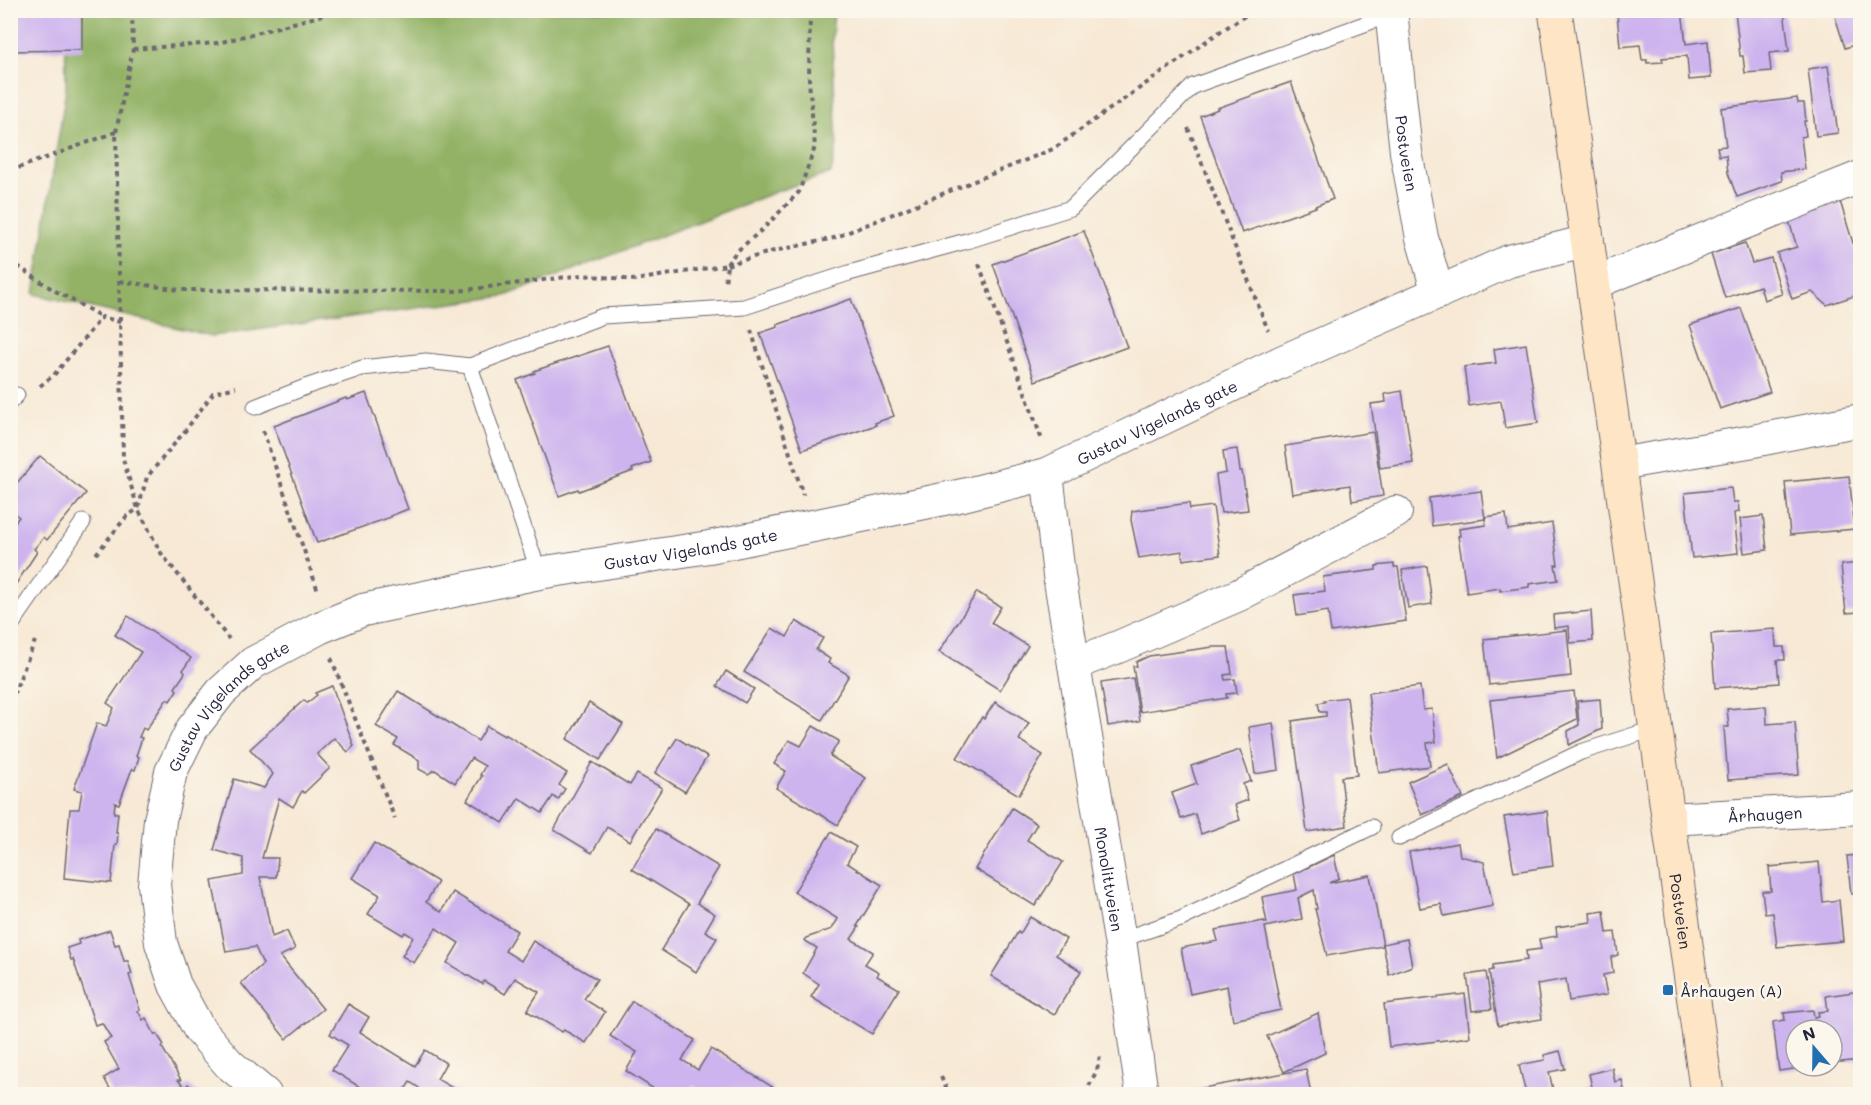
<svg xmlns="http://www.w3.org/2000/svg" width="1871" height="1105" viewBox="0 0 1871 1105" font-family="Mali,sans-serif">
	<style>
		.forest { fill: #93b266; stroke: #5a6a50; stroke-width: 1.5 }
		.building { fill: #cdb4ee }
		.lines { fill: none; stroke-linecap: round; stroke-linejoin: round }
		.lane-casing { stroke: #6d6871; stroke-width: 17 }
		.street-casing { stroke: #6d6871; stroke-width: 34 }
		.secondary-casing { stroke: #6d6871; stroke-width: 35 }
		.path { stroke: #6d6871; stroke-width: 4; stroke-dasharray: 4.5 4.5; stroke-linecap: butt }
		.lane { stroke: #fff; stroke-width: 15 }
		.street { stroke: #fff; stroke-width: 32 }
		.secondary { stroke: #fde5c5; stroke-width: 33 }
		.poi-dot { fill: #1f6fb2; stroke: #fbf7ec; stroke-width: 2 }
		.labels { text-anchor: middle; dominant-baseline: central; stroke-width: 5; stroke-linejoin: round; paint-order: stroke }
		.street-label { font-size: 16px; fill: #22223b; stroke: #fbf7ec }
		.poi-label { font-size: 16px; fill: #22223b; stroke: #fbf7ec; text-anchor: start }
	</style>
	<rect width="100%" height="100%" fill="#fbf7ec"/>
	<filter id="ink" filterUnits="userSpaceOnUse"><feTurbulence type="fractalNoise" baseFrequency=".0167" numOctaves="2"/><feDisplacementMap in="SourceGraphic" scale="12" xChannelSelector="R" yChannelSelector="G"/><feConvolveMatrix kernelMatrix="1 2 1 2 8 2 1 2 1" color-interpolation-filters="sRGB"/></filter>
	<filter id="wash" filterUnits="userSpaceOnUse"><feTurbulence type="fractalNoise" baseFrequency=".008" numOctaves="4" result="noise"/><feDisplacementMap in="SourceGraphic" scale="24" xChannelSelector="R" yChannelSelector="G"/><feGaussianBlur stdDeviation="1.35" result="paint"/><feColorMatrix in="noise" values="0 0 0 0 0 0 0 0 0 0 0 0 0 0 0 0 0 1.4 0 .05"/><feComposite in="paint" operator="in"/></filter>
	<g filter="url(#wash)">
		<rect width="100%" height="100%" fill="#f7e9d5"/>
		<polygon class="forest" points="65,11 834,11 832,39 837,144 831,173 778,191 505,296 212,336 34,294 66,89"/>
		<g id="blocks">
			<g class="building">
				<polygon points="10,10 82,10 82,50 10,51"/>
				<polygon points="1662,10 1682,10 1686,44 1708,41 1711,78 1689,80 1687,56 1662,58 1663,62 1647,63 1647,60 1642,60 1640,45 1620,47 1617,13"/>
				<polygon points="1735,10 1784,10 1789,51 1769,53 1771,71 1745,73 1743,56 1740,56"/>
				<polygon points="1833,10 1860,10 1860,43 1845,48"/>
				<polygon points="1828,66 1838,133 1816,136 1808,69"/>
				<polygon points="1291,82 1333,199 1315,206 1316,207 1242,233 1200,116 1218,109 1217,108"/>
				<polygon points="1797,98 1798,103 1804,103 1806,121 1804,121 1806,136 1801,137 1805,169 1781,172 1782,181 1737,197 1728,173 1726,155 1719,156 1717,147 1726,146 1721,108"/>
				<polygon points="1840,201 1860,266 1860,294 1827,305 1812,292 1792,299 1777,253 1797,247 1788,218"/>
				<polygon points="1084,231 1127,347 1035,381 993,264"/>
				<polygon points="1745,243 1752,263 1771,258 1782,294 1764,300 1760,286 1725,298 1711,254"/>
				<polygon points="851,299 894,416 875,423 876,425 802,450 760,333 778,327 777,325"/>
				<polygon points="1741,308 1770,392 1720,409 1690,325"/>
				<polygon points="1526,344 1538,423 1505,428 1501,401 1469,406 1464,367 1496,363 1494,349"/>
				<polygon points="608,346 651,462 632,469 633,471 579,491 578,489 559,496 517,380 535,373 534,371"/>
				<polygon points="1402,391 1413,463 1380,468 1371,404 1386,402 1385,394"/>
				<polygon points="366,393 408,509 390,516 391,517 317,543 274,426 346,398 347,400"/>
				<polygon points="1373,432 1383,496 1352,501 1350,485 1292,494 1285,446"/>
				<polygon points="1237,449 1240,471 1242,471 1248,510 1221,513 1216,475 1226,473 1223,451"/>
				<polygon points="40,456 86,493 47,540 44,537 34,549 37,552 10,593 10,528 19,517 10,510 10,491"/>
				<polygon points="1849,476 1855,529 1790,535 1785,482"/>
				<polygon points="1731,488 1733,502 1738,502 1739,512 1734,513 1738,553 1692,558 1685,493"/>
				<polygon points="1481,491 1485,519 1432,526 1429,498"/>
				<polygon points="1189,503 1190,509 1213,506 1220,555 1183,560 1182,551 1139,558 1131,520 1132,511"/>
				<polygon points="1506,514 1508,530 1552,523 1558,565 1555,565 1558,580 1529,584 1529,587 1500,591 1500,588 1467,593 1458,536 1460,536 1459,529 1486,525 1485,517"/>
				<polygon points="1763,516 1767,550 1744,553 1740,519"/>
				<polygon points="1860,563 1860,612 1846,613 1841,565"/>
				<polygon points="1394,564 1394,567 1398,567 1406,621 1331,632 1328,611 1297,616 1294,595 1325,591 1323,577 1376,570 1376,566"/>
				<polygon points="1427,566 1432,604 1408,608 1402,570"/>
				<polygon points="977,592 1001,607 991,623 1028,646 1000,690 939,652"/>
				<polygon points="1591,611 1593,641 1570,643 1569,626 1554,628 1553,615"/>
				<polygon points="128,616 191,658 183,670 185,673 175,688 177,690 170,701 167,699 146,730 143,728 139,737 142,738 136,756 139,757 135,770 132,769 119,804 115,803 114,813 118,813 116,833 118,833 117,845 115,845 111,883 64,878 70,809 79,809 82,791 74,789 97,723 106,726 114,708 107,703 141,652 115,635"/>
				<polygon points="796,621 823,638 816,650 830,659 828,663 849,675 822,720 744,672 772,628 787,637"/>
				<polygon points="1775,629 1776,647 1784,647 1785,660 1777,660 1779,683 1715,688 1711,634"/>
				<polygon points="1567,630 1571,676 1489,685 1484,639"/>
				<polygon points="1213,647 1228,647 1232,674 1224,675 1225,680 1235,679 1237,693 1226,694 1227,698 1140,712 1133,666 1137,666 1136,662 1149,656"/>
				<polygon points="726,671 754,689 745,703 717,686"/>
				<polygon points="1133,678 1140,721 1108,726 1101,683"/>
				<polygon points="332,686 354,746 348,752 334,738 317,754 330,768 304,793 302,791 293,807 279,798 262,858 278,858 276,877 260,877 272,937 287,931 295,949 280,956 323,1009 286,1039 241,983 263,964 255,947 226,952 212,881 243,875 243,858 214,850 234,779 264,788 273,774 250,749 304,700 307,703 317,695 315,693"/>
				<polygon points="1420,686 1423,710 1432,709 1436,742 1427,743 1430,766 1379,773 1368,693"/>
				<polygon points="398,691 478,741 487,726 504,736 505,734 567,773 559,785 565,789 558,800 553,796 542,813 519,798 503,823 467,800 482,776 480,775 485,766 471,758 455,783 435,770 428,774 419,769 419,760 394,745 398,739 376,726"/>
				<polygon points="1574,691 1577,719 1497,758 1490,700"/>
				<polygon points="1347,697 1357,775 1341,777 1347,826 1307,832 1292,721 1326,716 1326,712 1320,712 1318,703 1325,702 1324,700"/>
				<polygon points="1600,699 1602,729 1569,745 1568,731 1579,725 1577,701"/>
				<polygon points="995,702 1029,723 1019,740 1043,755 1019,795 957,758 982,717 984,719"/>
				<polygon points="589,703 623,724 600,760 567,739"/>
				<polygon points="1766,706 1767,724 1795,722 1799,775 1728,780 1724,727 1729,727 1727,709"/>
				<polygon points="1273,723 1279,770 1255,774 1249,727"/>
				<polygon points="813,726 839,741 830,756 866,778 838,825 776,788 786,771 774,764 789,740 801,746"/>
				<polygon points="677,738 707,757 685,792 655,773"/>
				<polygon points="1240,750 1251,781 1243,784 1248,800 1235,805 1240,820 1201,834 1195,814 1181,819 1172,793 1197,784 1191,766"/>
				<polygon points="592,762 630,785 637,774 662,788 630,841 607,827 592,853 554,830"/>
				<polygon points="1448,764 1463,797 1422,815 1408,782"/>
				<polygon points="1012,808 1037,824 1027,840 1063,862 1035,906 975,869"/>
				<polygon points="1547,811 1553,866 1514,872 1504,817"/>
				<polygon points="656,829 719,867 697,903 715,914 705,931 717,938 696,972 661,950 689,904 632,869"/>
				<polygon points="831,832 856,847 847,863 882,885 857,926 859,927 851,939 873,952 865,964 879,972 877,976 899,989 872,1034 811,997 819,984 803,973 817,948 804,940 806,938 832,929 838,919 794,892"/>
				<polygon points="374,843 438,882 426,902 441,912 453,892 517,931 505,951 521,961 533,941 597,979 584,999 605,1012 586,1043 564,1030 562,1032 527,1011 539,992 515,978 505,994 484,981 482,984 447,963 459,943 436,928 414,963 402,956 413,937 405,932 403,935 368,914 380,895 352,878"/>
				<polygon points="1458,843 1460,856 1484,862 1493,906 1444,916 1441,904 1420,908 1409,852"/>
				<polygon points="1334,855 1339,878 1329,883 1370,875 1383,946 1327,956 1315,909 1317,909 1314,890 1298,898 1302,919 1265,927 1281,1010 1233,1020 1227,986 1190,994 1181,948 1218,941 1215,930 1264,921 1264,923 1267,923 1262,897 1297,890 1294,874"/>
				<polygon points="1860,855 1860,893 1851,894 1847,856"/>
				<polygon points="1819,862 1823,902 1839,900 1843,941 1777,947 1773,913 1765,914 1762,891 1771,891 1769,867"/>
				<polygon points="1604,911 1607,933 1615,932 1618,955 1611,957 1613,973 1603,975 1607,995 1569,1001 1566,979 1537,984 1542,1019 1498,1026 1489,971 1493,970 1493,965 1527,960 1526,951 1541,949 1539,939 1557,936 1556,927 1591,922 1590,913"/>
				<polygon points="1030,917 1066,939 1056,955 1081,971 1054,1015 991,976 1018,932 1020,934"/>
				<polygon points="110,930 115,945 119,944 124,961 128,961 132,974 129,975 140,1010 138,1011 143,1020 146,1018 155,1035 157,1034 164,1045 162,1047 181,1080 178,1080 185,1088 188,1084 199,1094 113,1094 104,1078 119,1069 104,1042 111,1038 102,1023 95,1025 73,959 71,960 67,948 79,944 78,940"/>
				<polygon points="1407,939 1412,966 1389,975 1383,944"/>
				<polygon points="1486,972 1492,1009 1472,1011 1467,975"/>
				<polygon points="1860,991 1860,1060 1832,1063 1832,1030 1796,1030 1796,1066 1809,1067 1779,1071 1773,1022 1785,1020 1784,1013 1813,1010 1814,1017 1819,1016 1818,1012 1828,1011 1826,996"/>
				<polygon points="1465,994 1470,1037 1389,1047 1384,1004"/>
				<polygon points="632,1001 695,1040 682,1060 698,1070 711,1049 774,1088 770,1094 707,1094 693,1086 687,1094 670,1094 662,1090 660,1093 626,1071 637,1052 610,1036"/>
				<polygon points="348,1004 369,1017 360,1032 415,1066 425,1050 446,1063 437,1079 463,1094 414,1094 419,1088 410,1082 402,1094 371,1094 332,1070 348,1045 330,1034"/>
				<polygon points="1318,1013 1325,1053 1284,1072 1267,1036"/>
				<polygon points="1560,1051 1565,1069 1549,1072 1554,1094 1526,1094 1519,1065 1545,1060 1544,1055"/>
				<polygon points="1612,1068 1615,1082 1622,1080 1625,1094 1569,1094 1592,1087 1589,1074"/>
				<polygon points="1306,1069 1311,1094 1193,1094 1192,1090"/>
			</g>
		</g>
	</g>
	<g filter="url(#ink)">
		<use href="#blocks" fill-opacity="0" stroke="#6d6871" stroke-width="1.5"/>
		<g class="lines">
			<g class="lane-casing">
				<g id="lane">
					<polyline points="470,366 539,573"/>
					<polyline points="10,402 17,395"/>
					<polyline points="255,407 308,386 362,368 426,361 470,366 603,316 744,307 849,273 970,240 1071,208 1193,86 1392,14"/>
					<polyline points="10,627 83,522"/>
					<polyline points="1399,838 1581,752 1656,728"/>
					<polyline points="1120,940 1181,919 1372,827"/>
				</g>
			</g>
			<g class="street-casing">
				<g id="street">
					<path id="s1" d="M 1391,10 L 1406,152 L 1422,238 L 1438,293"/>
					<polyline points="1594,283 1860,177"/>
					<polyline points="1619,464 1748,442 1856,421"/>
					<path id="s2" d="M 1047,474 L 1059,575 L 1120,940 L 1142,1094"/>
					<polyline points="1074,664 1118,647 1239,595 1396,512"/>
					<path id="s3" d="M 1669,819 L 1860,808"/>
					<path id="s4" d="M 265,1094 L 229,1064 L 199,1029 L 175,985 L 161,943 L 154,885 L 160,820 L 171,772 L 192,729 L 221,692 L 253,663 L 319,628 L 363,610 L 539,573 L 709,547 L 813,526 L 963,495 L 1047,474 L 1281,362 L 1509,261 L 1588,241"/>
				</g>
			</g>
			<g class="secondary-casing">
				<g id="secondary">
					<path id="s5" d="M 1555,10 L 1707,1094"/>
				</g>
			</g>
			<g class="path">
				<polyline points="133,16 141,10"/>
				<polyline points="133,49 218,43 342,10"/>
				<polyline points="1188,128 1268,330"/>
				<polyline points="116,132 133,49 132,10"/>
				<polyline points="10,171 116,132 123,459 138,509 161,553 229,639"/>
				<polyline points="10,261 52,289 102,317"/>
				<polyline points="727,264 736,252 764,228 799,192 815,147 809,81 810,10"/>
				<polyline points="979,264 1042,440"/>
				<polyline points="727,265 770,252 834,238 1053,149 1218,33 1254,10"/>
				<polyline points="120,281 180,290 458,291 582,275 635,280 727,265 725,284"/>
				<polyline points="751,330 803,495"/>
				<polyline points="40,386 54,375 102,317 120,322"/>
				<polyline points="263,431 318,591"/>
				<polyline points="96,554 127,516 138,509 147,477 185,431 213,393 236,387"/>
				<polyline points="331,658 395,819"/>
				<polyline points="10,703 35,641"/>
				<polyline points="941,1077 949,1094"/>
				<polyline points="1085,1094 1097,1070 1100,1056"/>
			</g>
			<use href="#lane" class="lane"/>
			<use href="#street" class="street"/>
			<use href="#secondary" class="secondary"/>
		</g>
	</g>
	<rect class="poi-dot" x="1662" y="984" width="12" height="12" rx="3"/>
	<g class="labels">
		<g class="street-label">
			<text stroke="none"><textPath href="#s1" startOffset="144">Postveien</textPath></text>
			<text stroke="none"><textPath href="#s4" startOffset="1440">Gustav Vigelands gate</textPath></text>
			<text stroke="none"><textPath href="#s4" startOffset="954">Gustav Vigelands gate</textPath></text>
			<text stroke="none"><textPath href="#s4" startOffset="450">Gustav Vigelands gate</textPath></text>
			<text stroke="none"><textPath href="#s3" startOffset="96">Århaugen</textPath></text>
			<text stroke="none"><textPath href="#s2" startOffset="410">Monolittveien</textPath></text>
			<text stroke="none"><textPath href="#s5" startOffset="910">Postveien</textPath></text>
		</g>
		<g class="poi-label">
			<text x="1680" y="990">Århaugen (A)</text>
		</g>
	</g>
	<rect width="1871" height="1105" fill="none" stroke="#fbf7ec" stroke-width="36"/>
	<g transform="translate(1814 1048) rotate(340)"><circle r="28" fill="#fbf7ec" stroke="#a4a2a5" stroke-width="1.5"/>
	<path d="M0-4.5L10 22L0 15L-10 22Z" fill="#1f6fb2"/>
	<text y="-9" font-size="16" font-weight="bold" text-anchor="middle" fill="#22223b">N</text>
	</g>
</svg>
